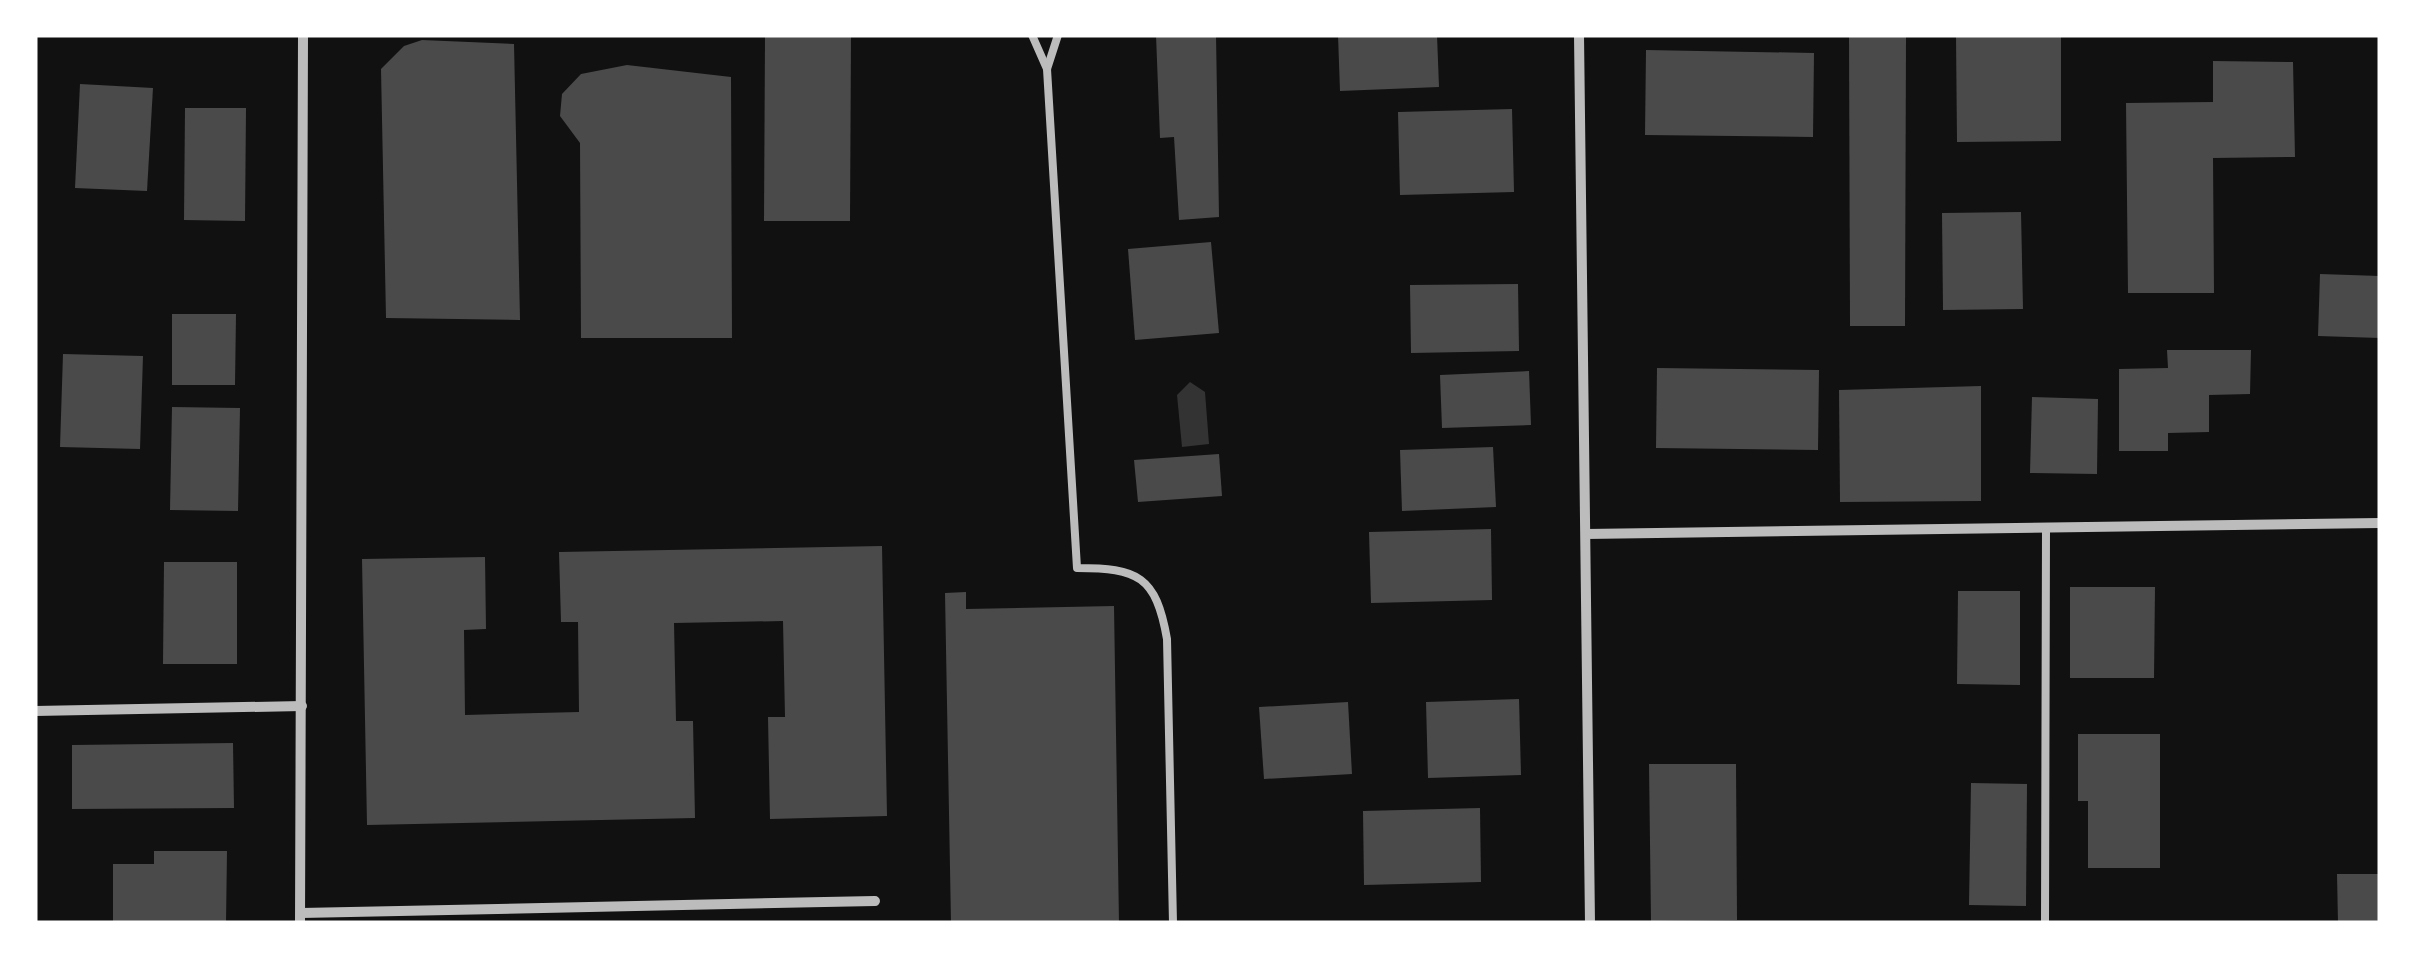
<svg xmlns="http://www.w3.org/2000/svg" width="2415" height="958" viewBox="0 0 2415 958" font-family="'Fira Sans',sans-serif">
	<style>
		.water { fill: #333 }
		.building { fill: #4a4a4a }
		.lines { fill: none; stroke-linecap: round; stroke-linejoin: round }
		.service { stroke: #bcbcbc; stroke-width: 8 }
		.minor { stroke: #bcbcbc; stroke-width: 10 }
	</style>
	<rect width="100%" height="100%" fill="#111"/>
	<polygon class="water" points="1190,382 1205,392 1209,444 1182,447 1177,395"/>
	<g class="building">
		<polygon points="765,35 851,35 850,221 764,221"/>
		<polygon points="1156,35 1216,35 1219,217 1179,220 1174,137 1160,138"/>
		<polygon points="1338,35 1437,35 1439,87 1340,91"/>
		<polygon points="1849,35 1906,35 1905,326 1850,326"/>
		<polygon points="1956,35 2061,35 2061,141 1957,142"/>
		<polygon points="422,40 514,44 520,320 386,318 381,69 404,46"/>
		<polygon points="1646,50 1814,53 1813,137 1645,135"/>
		<polygon points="2213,61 2293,62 2295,157 2213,158 2214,293 2128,293 2126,103 2213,102"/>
		<polygon points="627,65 731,77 732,338 581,338 580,143 560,116 562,94 581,74"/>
		<polygon points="80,84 153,88 147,191 75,188"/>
		<polygon points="185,108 246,108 245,221 184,220"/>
		<polygon points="1512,109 1514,192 1400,195 1398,112"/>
		<polygon points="2021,212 2023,309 1943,310 1942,213"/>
		<polygon points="1211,242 1219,333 1135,340 1128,249"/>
		<polygon points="2320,274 2380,276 2380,338 2318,336"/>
		<polygon points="1518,284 1519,351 1411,353 1410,285"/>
		<polygon points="172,314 236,314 235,385 172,385"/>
		<polygon points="2167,350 2251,350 2250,394 2209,395 2209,432 2168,433 2168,451 2119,451 2119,369 2168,368"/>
		<polygon points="63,354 143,356 140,449 60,447"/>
		<polygon points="1657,368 1819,370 1818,450 1656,448"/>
		<polygon points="1529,371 1531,425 1442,428 1440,375"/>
		<polygon points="1981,386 1981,501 1840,502 1839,390"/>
		<polygon points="2032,397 2098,399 2097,474 2030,473"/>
		<polygon points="172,407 240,408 238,511 170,510"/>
		<polygon points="1493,447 1496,507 1402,511 1400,450"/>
		<polygon points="1219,454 1222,496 1138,502 1134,460"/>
		<polygon points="1491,529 1492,600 1371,603 1369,532"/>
		<polygon points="882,546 887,816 770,819 768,717 785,717 783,621 674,623 676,721 693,721 695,818 367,825 362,559 485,557 486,629 464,630 465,715 579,712 578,622 561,622 559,552"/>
		<polygon points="164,562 237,562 237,664 163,664"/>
		<polygon points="2070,587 2155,587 2154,678 2070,678"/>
		<polygon points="1958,591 2020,591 2020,685 1957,684"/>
		<polygon points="966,592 966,609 1114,606 1119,923 951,923 945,593"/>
		<polygon points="1519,699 1521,775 1428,778 1426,702"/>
		<polygon points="1348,702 1352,774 1264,779 1259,707"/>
		<polygon points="2078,734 2160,734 2160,868 2088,868 2088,801 2078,801"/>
		<polygon points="233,743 234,808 72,809 72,745"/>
		<polygon points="1649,764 1736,764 1737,920 1651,921"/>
		<polygon points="1971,783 2027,784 2026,906 1969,905"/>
		<polygon points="1480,808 1481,882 1364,885 1363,811"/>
		<polygon points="154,851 227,851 226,923 113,923 113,864 154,864"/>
		<polygon points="2337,874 2380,874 2380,923 2338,923"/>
	</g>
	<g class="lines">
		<g class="service">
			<polyline points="1032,35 1047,69"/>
			<path d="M 1058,35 L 1047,69 L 1077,568 C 1138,568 1156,576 1167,639 L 1173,923"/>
			<polyline points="2045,923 2046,528"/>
		</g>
		<g class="minor">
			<polyline points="1579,35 1590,923"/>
			<polyline points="1586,534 2380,523"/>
			<polyline points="35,711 302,706"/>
			<polyline points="301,913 875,901"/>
			<polyline points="300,923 303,35"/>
		</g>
	</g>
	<rect width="2415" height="958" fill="none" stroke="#ffffff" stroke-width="75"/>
</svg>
